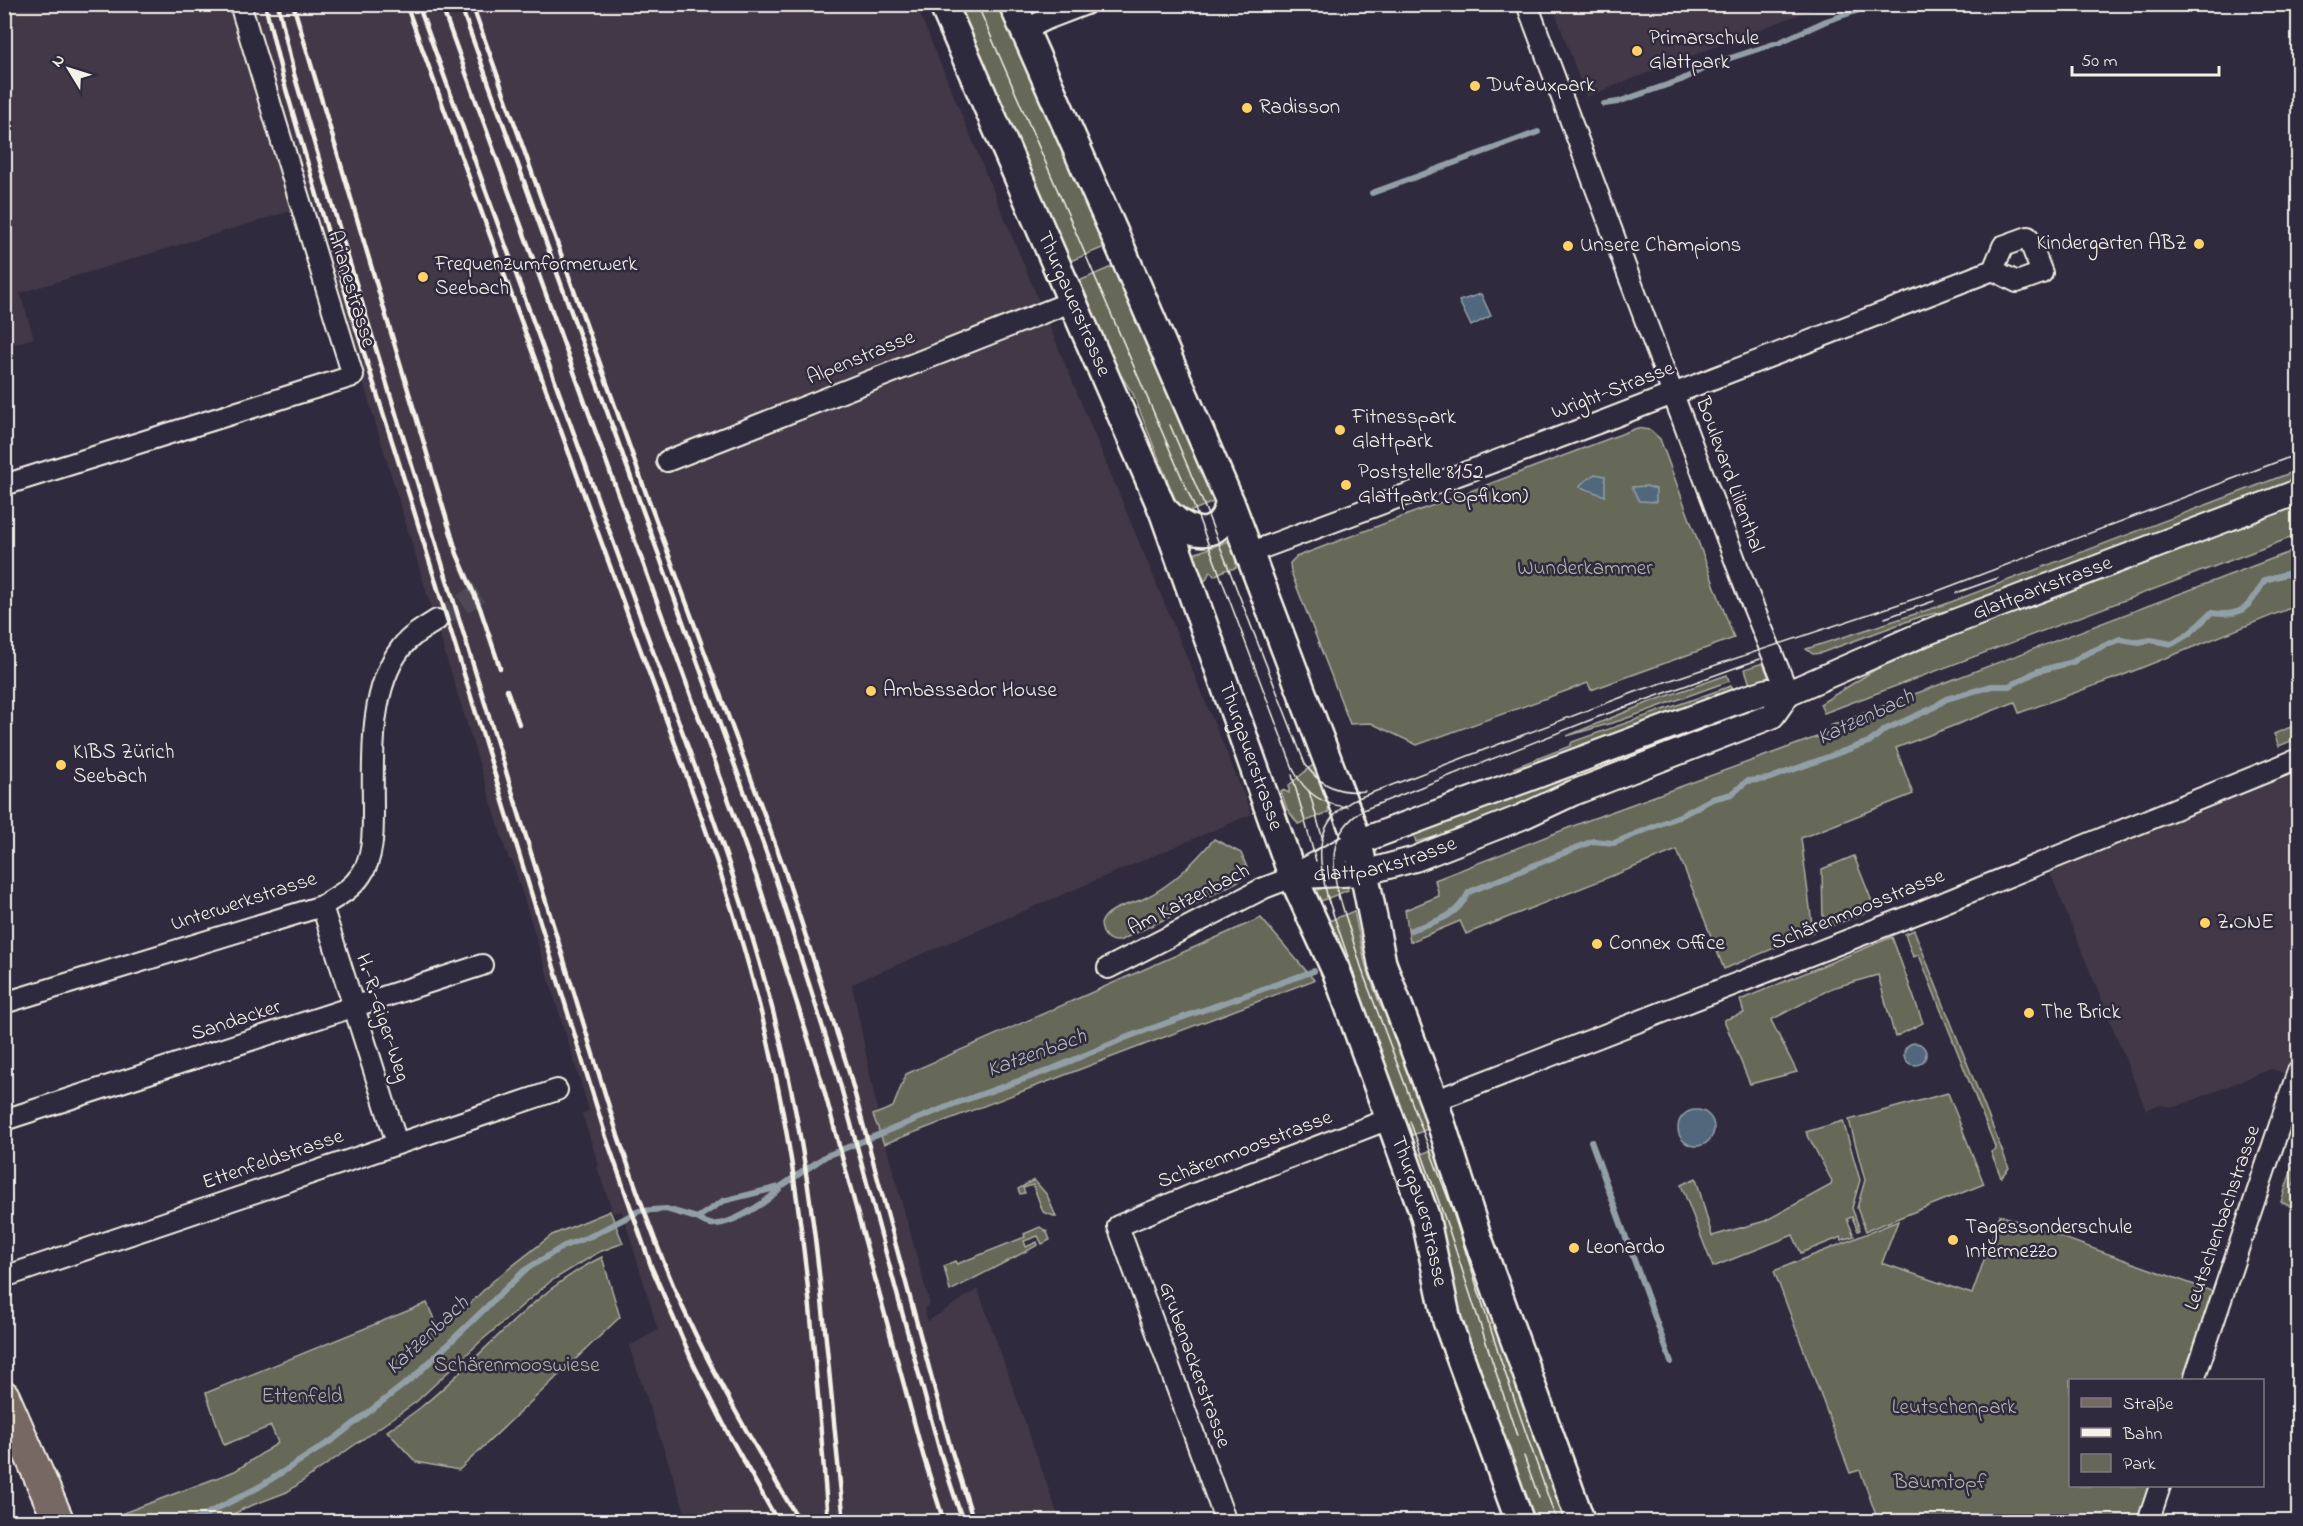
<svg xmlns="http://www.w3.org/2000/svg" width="2303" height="1526" viewBox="0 0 2303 1526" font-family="'Indie Flower',sans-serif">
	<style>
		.built { fill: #423847 }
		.green { fill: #666759; stroke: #adaca0; stroke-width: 1.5 }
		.water { fill: #51687c; stroke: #929fa7; stroke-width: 1.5 }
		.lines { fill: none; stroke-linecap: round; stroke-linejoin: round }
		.stream { stroke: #929fa7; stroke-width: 6 }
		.minor-tunnel { stroke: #4d4857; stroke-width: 20; stroke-dasharray: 20 10; stroke-linecap: butt }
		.minor-casing { stroke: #f4f1e8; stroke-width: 24 }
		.tertiary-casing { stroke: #f4f1e8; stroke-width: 28 }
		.secondary-casing { stroke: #f4f1e8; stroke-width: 32 }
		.primary-casing { stroke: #f4f1e8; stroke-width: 34 }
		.minor { stroke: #2f2a3d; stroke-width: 20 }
		.tertiary { stroke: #2f2a3d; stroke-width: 24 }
		.secondary { stroke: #2f2a3d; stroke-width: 27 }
		.primary { stroke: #766964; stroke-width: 30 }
		.tram { stroke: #f4f1e8; stroke-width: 1.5 }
		.rail { stroke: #f4f1e8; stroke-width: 4.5 }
		.poi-dot { fill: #ffd166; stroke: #2f2a3d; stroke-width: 2 }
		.labels { text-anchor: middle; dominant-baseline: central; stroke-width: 5; stroke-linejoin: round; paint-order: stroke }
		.poi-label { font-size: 21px; fill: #f4f1e8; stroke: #2f2a3d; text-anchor: start }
		.street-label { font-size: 21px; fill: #f4f1e8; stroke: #2f2a3d }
		.park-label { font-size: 21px; fill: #b4b3a8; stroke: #2f2a3d }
		.water-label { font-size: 22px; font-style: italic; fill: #b3babd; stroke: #2f2a3d }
	</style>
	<rect width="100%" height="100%" fill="#2f2a3d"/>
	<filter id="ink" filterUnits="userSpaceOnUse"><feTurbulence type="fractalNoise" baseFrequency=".0167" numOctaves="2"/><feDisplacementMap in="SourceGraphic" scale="12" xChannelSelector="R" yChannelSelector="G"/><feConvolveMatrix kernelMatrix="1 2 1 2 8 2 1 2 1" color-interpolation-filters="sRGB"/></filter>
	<g filter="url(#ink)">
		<g class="built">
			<polygon points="1552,4 1823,4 1823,5 1586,97"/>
			<polygon points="5,5 234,5 294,210 20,293 34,338 5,347"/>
			<polygon points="249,5 916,5 1252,814 852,984 884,1144 888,1152 930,1304 924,1308 928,1321 978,1289 1060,1521 688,1521 629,1346 658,1330 622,1211 613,1213 597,1167 599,1166 582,1114 589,1110 512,860 509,860 448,663"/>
			<polygon points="2298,769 2298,1039 2287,1074 2271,1069 2176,1107 2157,1105 2146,1110 2049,870"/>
		</g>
		<g class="green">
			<polygon points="955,5 1002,5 1107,246 1068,262"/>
			<polygon points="1116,265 1218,500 1184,514 1177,504 1133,394 1111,360 1077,282"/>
			<polygon points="1637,428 1650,430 1660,439 1734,638 1591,690 1588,683 1417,745 1371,723 1350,724 1291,572 1290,563 1296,557"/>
			<polygon points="2298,470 2298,478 1954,609 1919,617 1821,653 1813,654 1806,649 1943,605"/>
			<polygon points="2298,501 2298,535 1824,713 1820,704 1876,669 1964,631"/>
			<polygon points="1234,539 1243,565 1236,561 1236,568 1225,570 1214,576 1210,571 1206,580 1198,583 1188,556"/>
			<polygon points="2298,549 2298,605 2121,676 2019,713 2015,702 1896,748 1913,794 1801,838 1813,932 1724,969 1677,850 1466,934 1460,921 1410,942 1405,910 1439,896 1435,880 1586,821 1825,734 1831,729 1830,726"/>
			<polygon points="1763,663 1770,681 1751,688 1745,669"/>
			<polygon points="1727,675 1729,681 1622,720 1567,736 1650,702"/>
			<polygon points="1731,686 1733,689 1707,700 1548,762 1513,768 1570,746 1572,742"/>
			<polygon points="1740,707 1743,715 1566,782 1543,800 1465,829 1416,842 1414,835"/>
			<polygon points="2298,724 2298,738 2279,746 2274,734"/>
			<polygon points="1313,765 1317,768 1329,799 1328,813 1298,824 1287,809 1281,791 1283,790 1289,793 1289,785"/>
			<path d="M 1214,839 L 1241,853 L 1250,875 L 1184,910 L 1119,941 C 1108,942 1102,935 1101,924 C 1106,908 1129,905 1143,899 C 1173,885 1193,863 1214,839 Z"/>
			<polygon points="1854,856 1875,909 1829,927 1825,926 1823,921 1822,869"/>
			<polygon points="1345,883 1348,890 1314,904 1313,891"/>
			<polygon points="1354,911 1365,963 1380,1005 1402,1043 1433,1127 1405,1138 1324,923"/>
			<polygon points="1261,918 1314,980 884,1144 873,1115 893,1107 906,1074"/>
			<polygon points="1914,930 2009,1168 2001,1177 1991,1152 1996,1149 1919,955 1913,957 1905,934"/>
			<polygon points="1892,937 1923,1023 1895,1037 1878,975 1832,988 1771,1020 1797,1072 1750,1084 1724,1020 1744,1013 1740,1000"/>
			<polygon points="1948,1093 1984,1184 1866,1231 1857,1208 1865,1180 1849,1120"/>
			<polygon points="1843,1121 1860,1180 1852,1208 1860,1230 1858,1231 1852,1217 1847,1219 1854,1236 1842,1240 1841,1237 1801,1253 1793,1235 1713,1267 1681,1185 1696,1178 1712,1236 1765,1221 1831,1185 1832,1181 1806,1132"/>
			<polygon points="1440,1147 1570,1521 1530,1521 1472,1364 1413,1157"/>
			<polygon points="2298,1150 2298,1172 2290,1194 2298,1198 2298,1210 2281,1202"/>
			<polygon points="1034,1180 1047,1195 1056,1217 1043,1212 1033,1185 1023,1188 1025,1193 1020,1194 1018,1189"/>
			<polygon points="610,1211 623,1243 599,1252 551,1281 481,1341 416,1402 287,1492 245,1508 221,1521 102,1521 235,1471 278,1443 271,1426 224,1445 206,1393 427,1303 440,1333 493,1281 552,1235"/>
			<polygon points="2000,1215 2214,1292 2184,1380 2070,1380 2070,1486 2149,1486 2137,1521 1878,1521 1860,1470 1850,1473 1774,1271 1898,1221 1882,1263 1972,1294"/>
			<polygon points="1040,1227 1047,1232 1050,1240 1042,1244 1038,1236 1024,1241 1026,1247 1037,1242 1038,1245 950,1291 944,1266 955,1261 957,1264 1025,1237 1024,1234"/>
			<path d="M 602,1257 L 620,1317 L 459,1470 L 416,1462 L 387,1431 C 398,1423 410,1416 421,1407 C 482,1358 530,1292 602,1257 Z"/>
		</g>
		<g class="water">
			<polygon points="1481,294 1491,316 1471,326 1459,301"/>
			<polygon points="1595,474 1605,476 1605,496 1580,487 1581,484"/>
			<polygon points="1646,486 1656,489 1656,502 1639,501 1632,487"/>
			<circle cx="1915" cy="1054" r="11"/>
			<circle cx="1696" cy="1128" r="18"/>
		</g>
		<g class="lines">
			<g class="stream">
				<polyline points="1604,104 1618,102 1681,80 1718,62 1780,42 1826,21 1877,4"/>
				<polyline points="1372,193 1538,132"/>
				<path d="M 1411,930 C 1437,921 1456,918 1469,892 L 1593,841 L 1614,843 L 1682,815 L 1712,799 L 1732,794 L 1747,781 L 1768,779 L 1871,741 L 1884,730 L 1933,708 L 1946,699 L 1992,686 L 2009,686 L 2038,671 L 2073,662 L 2083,655 L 2120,639 L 2139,642 L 2151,640 L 2172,644 L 2189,634 L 2211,613 C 2244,618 2249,606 2265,580 L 2286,574 L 2298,577"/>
				<polyline points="1591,1141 1671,1362"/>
				<path d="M 697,1218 C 701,1220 705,1223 710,1224 C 729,1227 768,1202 780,1188"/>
				<polyline points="191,1522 259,1487 334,1439 415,1376 525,1270 564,1246 591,1236 639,1211 666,1209 697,1218 723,1201 780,1187 826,1156 954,1104 1047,1071 1130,1036 1314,971"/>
			</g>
			<polyline class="minor-tunnel" points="437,620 487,588"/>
			<g class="minor-casing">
				<g id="minor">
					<polyline points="1527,4 1744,584 1788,693"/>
					<polyline points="1024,30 1047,19 1086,4"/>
					<polyline points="667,461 1073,301"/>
					<polyline points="4,485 353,376 240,4"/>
					<polyline points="1249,553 1606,420 1993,270 2003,246 2028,237 2042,273 2017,282 1993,270"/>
					<polyline points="322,906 397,1143"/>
					<polyline points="1108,968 1264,888 1293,877"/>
					<path d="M 4,1003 L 322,906 C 336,897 351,890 361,875 C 373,859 373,833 373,813 C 373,761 368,691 401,648 C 410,636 424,628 437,620"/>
					<polyline points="1434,1101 1923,911 2298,759"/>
					<polyline points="4,1120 482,965"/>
					<polyline points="4,1277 557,1090"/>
					<polyline points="2194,1380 2298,1071"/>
					<polyline points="1226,1522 1118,1226 1194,1194 1389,1119"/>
					<polyline points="2148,1522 2160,1486"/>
				</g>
			</g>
			<g class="tertiary-casing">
				<g id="tertiary">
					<path id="s1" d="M 1301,876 L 1363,873 L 1415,859 L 1522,817 L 1573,793 L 1772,716 L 1788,693"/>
					<path id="s2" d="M 1293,877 L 1358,842 L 1746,698 L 1768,691 L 1788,693 L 1925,633 L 2298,492"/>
				</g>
			</g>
			<g class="secondary-casing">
				<g id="secondary">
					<path id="s3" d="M 943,4 L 1162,508 L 1293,877 L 1337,973 L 1425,1216 L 1447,1321 L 1520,1522"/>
					<polyline points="1013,4 1122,251 1230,502 1350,820 1358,842 1382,963 1434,1101 1477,1236 1581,1522"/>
					<path d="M 1162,508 C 1186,534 1219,547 1230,502"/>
				</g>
			</g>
			<g class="primary-casing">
				<polyline id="primary" points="4,1396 59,1522"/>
			</g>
			<use href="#minor" class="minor"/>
			<use href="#tertiary" class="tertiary"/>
			<use href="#secondary" class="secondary"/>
			<use href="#primary" class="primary"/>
			<g class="tram">
				<path d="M 977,4 L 1192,501 L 1294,771 C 1305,793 1323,805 1347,807"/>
				<path d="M 1170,425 L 1202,500 L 1305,764 C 1319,785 1340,794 1365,791"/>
				<polyline points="1956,593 1998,578"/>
				<polyline points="1885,618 1934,601"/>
				<polyline points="1292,775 1316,861"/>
				<polyline points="1309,791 1323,840"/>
				<polyline points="1338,892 1364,976 1451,1206 1501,1361 1557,1522"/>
				<polyline points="1327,896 1358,986"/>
				<path d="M 1339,899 C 1331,862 1328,833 1363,810 L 1598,717 L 1760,659"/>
				<path d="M 1329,903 C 1318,860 1310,821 1358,798 L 1638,691 L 1935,592 L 2298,454"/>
				<polyline points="1410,1121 1449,1230 1517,1436"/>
				<polyline points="1524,1456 1539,1498"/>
			</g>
			<g class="rail">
				<polyline points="265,4 283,79 352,315 410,498 606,1137 651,1266 693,1363 729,1435 778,1522"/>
				<path d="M 278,4 L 294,74 L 346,251 L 618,1136 C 638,1194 658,1252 683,1308 C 717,1382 758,1452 800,1522"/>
				<polyline points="293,4 457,554 480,608 500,668"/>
				<path d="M 406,4 C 479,206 552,408 626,610 C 680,759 740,908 773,1064 C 806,1214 816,1369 828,1522"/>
				<path d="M 418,4 C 491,206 564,408 638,610 C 691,757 749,904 784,1056 C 819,1209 827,1366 844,1522"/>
				<polyline points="441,4 759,884 821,1079 923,1455 944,1522"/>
				<polyline points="460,4 774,874 836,1069 940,1452 963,1522"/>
				<polyline points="472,4 646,493 784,868 847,1065 951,1449 974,1522"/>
				<polyline points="507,690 519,724"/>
			</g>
		</g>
	</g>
	<g class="poi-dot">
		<circle cx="1637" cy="51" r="6"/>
		<circle cx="1475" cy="86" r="6"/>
		<circle cx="1247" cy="108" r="6"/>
		<circle cx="2199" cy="244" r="6"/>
		<circle cx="1568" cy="246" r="6"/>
		<circle cx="423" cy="277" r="6"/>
		<circle cx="1340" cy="430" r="6"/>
		<circle cx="1346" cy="485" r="6"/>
		<circle cx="871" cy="691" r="6"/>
		<circle cx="61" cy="765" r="6"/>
		<circle cx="2205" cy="923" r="6"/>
		<circle cx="1597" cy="944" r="6"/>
		<circle cx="2029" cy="1013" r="6"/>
		<circle cx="1953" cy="1240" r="6"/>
		<circle cx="1574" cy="1248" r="6"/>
	</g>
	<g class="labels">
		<g class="poi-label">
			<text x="1649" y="39">Primarschule<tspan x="1649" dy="24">Glattpark</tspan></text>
			<text x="1487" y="86">Dufauxpark</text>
			<text x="1259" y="108">Radisson</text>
			<text x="2187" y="244" text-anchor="end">Kindergarten ABZ</text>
			<text x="1580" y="246">Unsere Champions</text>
			<text x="435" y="265">Frequenzumformerwerk<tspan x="435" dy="24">Seebach</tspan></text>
			<text x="1352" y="418">Fitnesspark<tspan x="1352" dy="24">Glattpark</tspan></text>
			<text x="1358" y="473">Poststelle 8152<tspan x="1358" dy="24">Glattpark (Opfikon)</tspan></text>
			<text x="883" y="691">Ambassador House</text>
			<text x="73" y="753">KIBS Zürich<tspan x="73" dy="24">Seebach</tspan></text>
			<text x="2217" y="923">Z.ONE</text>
			<text x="1609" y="944">Connex Office</text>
			<text x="2041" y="1013">The Brick</text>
			<text x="1965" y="1228">Tagessonderschule<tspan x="1965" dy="24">Intermezzo</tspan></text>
			<text x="1586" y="1248">Leonardo</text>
		</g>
		<g class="street-label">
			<text transform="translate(351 289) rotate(73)">Arianestrasse</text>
			<text stroke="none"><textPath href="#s3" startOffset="327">Thurgauerstrasse</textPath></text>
			<text transform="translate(861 358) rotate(-22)">Alpenstrasse</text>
			<text transform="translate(1613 391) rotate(-21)">Wright-Strasse</text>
			<text transform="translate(1729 475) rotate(70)">Boulevard Lilienthal</text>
			<text stroke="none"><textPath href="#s2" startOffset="806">Glattparkstrasse</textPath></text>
			<text stroke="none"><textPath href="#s3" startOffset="813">Thurgauerstrasse</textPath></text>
			<text stroke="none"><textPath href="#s1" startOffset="86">Glattparkstrasse</textPath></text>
			<text transform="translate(1189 900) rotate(-27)">Am Katzenbach</text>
			<text transform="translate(244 902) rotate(-18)">Unterwerkstrasse</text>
			<text transform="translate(1858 910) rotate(-22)">Schärenmoosstrasse</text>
			<text transform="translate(382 1018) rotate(72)">H.-R.-Giger-Weg</text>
			<text transform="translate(236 1021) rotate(-18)">Sandacker</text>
			<text transform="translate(1245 1150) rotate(-21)">Schärenmoosstrasse</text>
			<text transform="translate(273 1160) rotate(-19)">Ettenfeldstrasse</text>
			<text stroke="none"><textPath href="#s3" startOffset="1299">Thurgauerstrasse</textPath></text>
			<text transform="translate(2223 1218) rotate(-71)">Leutschenbachstrasse</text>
			<text transform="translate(1194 1365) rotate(70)">Grubenackerstrasse</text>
		</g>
		<g class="park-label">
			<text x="1585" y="569">Wunderkammer</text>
			<text x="517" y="1366">Schärenmooswiese</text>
			<text x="302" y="1397">Ettenfeld</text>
			<text x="1954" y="1408">Leutschenpark</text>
			<text x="1940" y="1483">Baumtopf</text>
		</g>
		<g class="water-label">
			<text transform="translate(1866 718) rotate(-25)">Katzenbach</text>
			<text transform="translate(1037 1054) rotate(-20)">Katzenbach</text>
			<text transform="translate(428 1336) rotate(-43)">Katzenbach</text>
		</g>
	</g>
	<rect width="2303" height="1526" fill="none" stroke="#2f2a3d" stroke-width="24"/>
	<rect x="12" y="12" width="2279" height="1502" fill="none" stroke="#f4f1e8" stroke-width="2" filter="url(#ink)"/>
	<rect x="2069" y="1379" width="195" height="108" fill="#2f2a3d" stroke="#7e7a81" stroke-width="1.5"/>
	<rect x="2081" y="1398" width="30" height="9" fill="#766964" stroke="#7e7a81" stroke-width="1.5"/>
	<text x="2123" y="1409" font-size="18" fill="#f4f1e8">Straße</text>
	<rect x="2081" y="1428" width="30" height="9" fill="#f4f1e8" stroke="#7e7a81" stroke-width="1.5"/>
	<text x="2123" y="1439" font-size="18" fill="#f4f1e8">Bahn</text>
	<rect x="2081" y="1454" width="30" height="18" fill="#666759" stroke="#7e7a81" stroke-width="1.5"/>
	<text x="2123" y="1469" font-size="18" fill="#f4f1e8">Park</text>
	<g transform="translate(69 69) rotate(308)" stroke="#2f2a3d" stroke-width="4.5" paint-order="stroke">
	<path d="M0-4.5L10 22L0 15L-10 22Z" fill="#f4f1e8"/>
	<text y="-9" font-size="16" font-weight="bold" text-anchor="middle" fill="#f4f1e8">N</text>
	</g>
	<path d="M2072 66v9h147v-9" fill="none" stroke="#f4f1e8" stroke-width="3"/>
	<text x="2081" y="66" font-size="18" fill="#f4f1e8" stroke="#2f2a3d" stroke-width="4.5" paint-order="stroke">50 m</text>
</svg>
